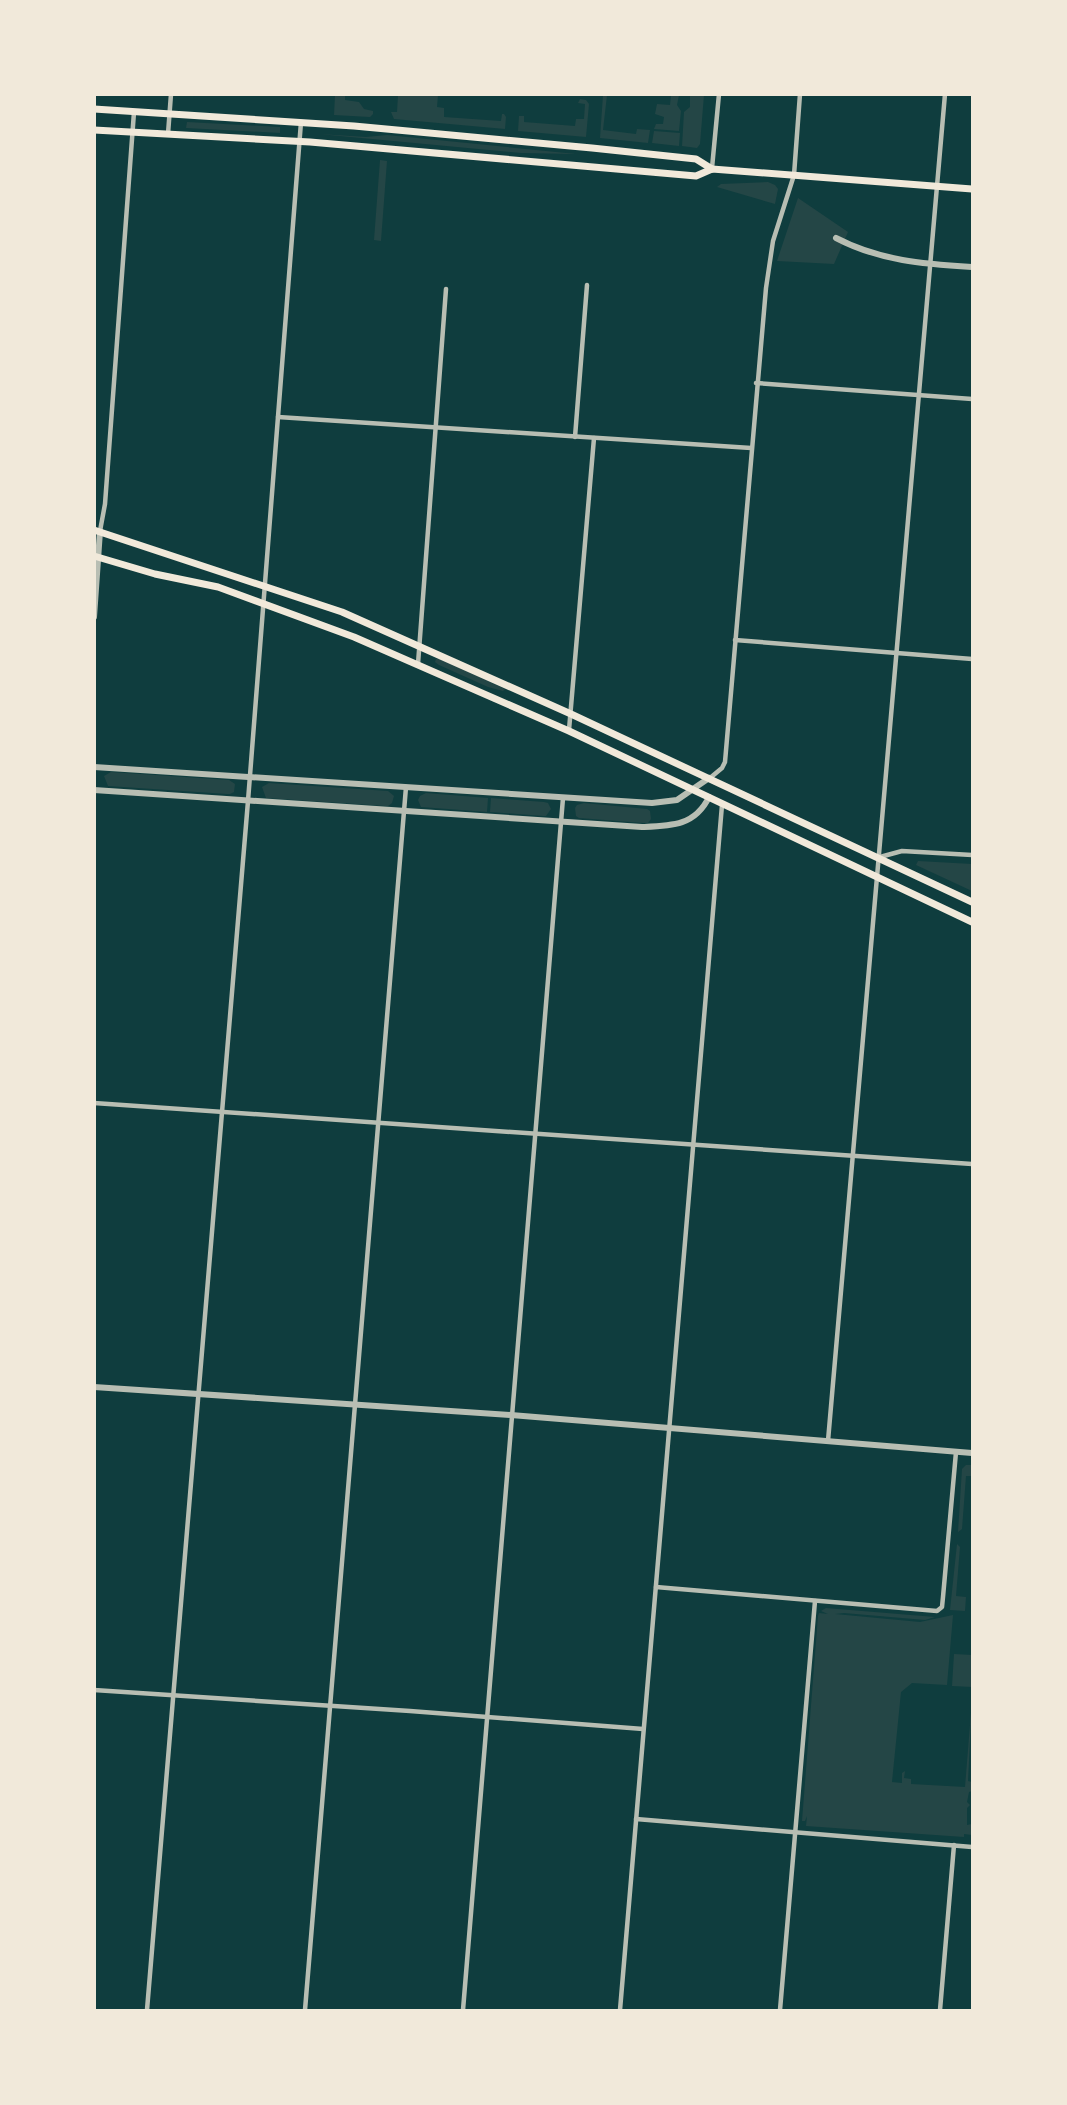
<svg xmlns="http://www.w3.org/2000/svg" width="1067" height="2105" viewBox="0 0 1067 2105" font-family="'PT Serif',serif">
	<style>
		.green { fill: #244646 }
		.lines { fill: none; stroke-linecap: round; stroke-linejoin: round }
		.minor { stroke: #b8beb3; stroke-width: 4.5 }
		.tertiary { stroke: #b8beb3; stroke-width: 6 }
		.secondary { stroke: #f1e9da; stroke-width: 7 }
	</style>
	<rect width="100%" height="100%" fill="#0f3d3e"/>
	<g class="green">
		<polygon points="335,95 345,95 345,100 359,102 364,109 373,111 373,114 370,117 334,115"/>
		<polygon points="398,95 438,95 437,107 444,108 444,117 501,121 502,114 504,114 506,117 505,129 394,119 391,112 397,112"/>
		<polygon points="603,95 607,95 603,130 636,134 637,129 650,130 648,143 600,138"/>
		<polygon points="671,95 679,95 677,105 681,111 679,131 654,129 656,124 663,124 664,117 655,114 657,104 670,105"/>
		<polygon points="690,95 704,95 700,144 697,148 682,146 684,112 690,107"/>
		<polygon points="580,99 586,100 589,104 586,137 518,131 519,116 524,116 524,122 575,126 576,119 584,119 585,104 578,103"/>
		<polygon points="187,122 280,127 280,133 186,128"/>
		<polygon points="654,131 680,133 679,146 652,143"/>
		<polygon points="319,134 366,137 387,135 576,154 521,153"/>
		<polygon points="380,160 387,161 381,241 374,240"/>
		<polygon points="768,182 775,185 778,189 775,204 717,187 721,184"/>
		<polygon points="798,198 848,232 834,264 777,261"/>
		<polygon points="436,659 441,659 505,689 503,691 488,687 439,665 435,662"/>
		<polygon points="111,772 229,780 235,784 234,792 230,794 227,794 108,786 104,776"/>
		<polygon points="269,783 388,791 394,796 392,803 388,806 385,806 266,798 262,787"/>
		<polygon points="426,793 488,798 487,812 421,807 418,800 420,796"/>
		<polygon points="491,798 544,802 548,803 551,809 546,816 543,816 490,812"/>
		<polygon points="584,803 647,809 650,811 651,819 648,823 643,823 579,818 576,816 575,808 577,805"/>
		<polygon points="918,861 972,864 972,891 916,865"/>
		<polygon points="966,1465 972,1465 972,1476 966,1476 962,1529 958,1532 962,1469"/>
		<polygon points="957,1544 960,1547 956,1596 966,1597 965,1611 950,1610"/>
		<polygon points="826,1608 935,1617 925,1620 844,1613 835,1614 920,1622 953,1615 947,1685 912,1683 901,1692 892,1782 902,1783 902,1773 905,1771 904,1778 911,1779 911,1784 965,1787 972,1700 968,1781 972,1782 972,1791 969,1792 967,1802 970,1805 967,1808 967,1825 972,1824 972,1835 964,1834 964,1837 806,1826 807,1816 805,1821 802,1821 818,1616 819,1613 828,1614 821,1611"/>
		<polygon points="954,1654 972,1655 972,1687 952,1686"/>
	</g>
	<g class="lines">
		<g class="minor">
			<polyline points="168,134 171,94"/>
			<polyline points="712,168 719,94"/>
			<polyline points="756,383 972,399"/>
			<polyline points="278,417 751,448"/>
			<polyline points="575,437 587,285"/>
			<polyline points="100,531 105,504 134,112"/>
			<polyline points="735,640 972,659"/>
			<polyline points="418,664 446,289"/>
			<polyline points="569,730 594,438"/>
			<polyline points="710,778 722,768 725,762 766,288 773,241 794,175 800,94"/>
			<polyline points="880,857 902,851 972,855"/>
			<polyline points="94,1103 972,1164"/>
			<polyline points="828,1441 945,94"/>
			<polyline points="656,1587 937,1611 942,1607 943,1597 956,1452"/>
			<polyline points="94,1690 410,1711 643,1729"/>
			<polyline points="636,1819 972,1847"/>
			<polyline points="147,2010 248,801 301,122"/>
			<polyline points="305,2010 406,787"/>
			<polyline points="463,2010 563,798"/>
			<polyline points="620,2010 722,805"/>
			<polyline points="780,2010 815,1601"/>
			<polyline points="940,2010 954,1845"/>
		</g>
		<g class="tertiary">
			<path d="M 836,238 C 880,261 924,264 972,267"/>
			<polyline points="94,617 100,531"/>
			<polyline points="94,767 652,803 677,800 709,778"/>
			<path d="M 94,790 L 642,827 C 671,826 695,826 709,797"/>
			<polyline points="94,1387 511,1415 972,1453"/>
		</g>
		<g class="secondary">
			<polyline points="94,109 354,126 592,148 696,159 712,169"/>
			<polyline points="94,130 310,142 696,176 712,169 972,189"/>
			<polyline points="94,530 342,612 571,714 972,902"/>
			<polyline points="94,556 155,574 218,587 354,637 569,731 972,922"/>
		</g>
	</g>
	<rect width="1067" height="2105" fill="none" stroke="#f1e9da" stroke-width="192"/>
</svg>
